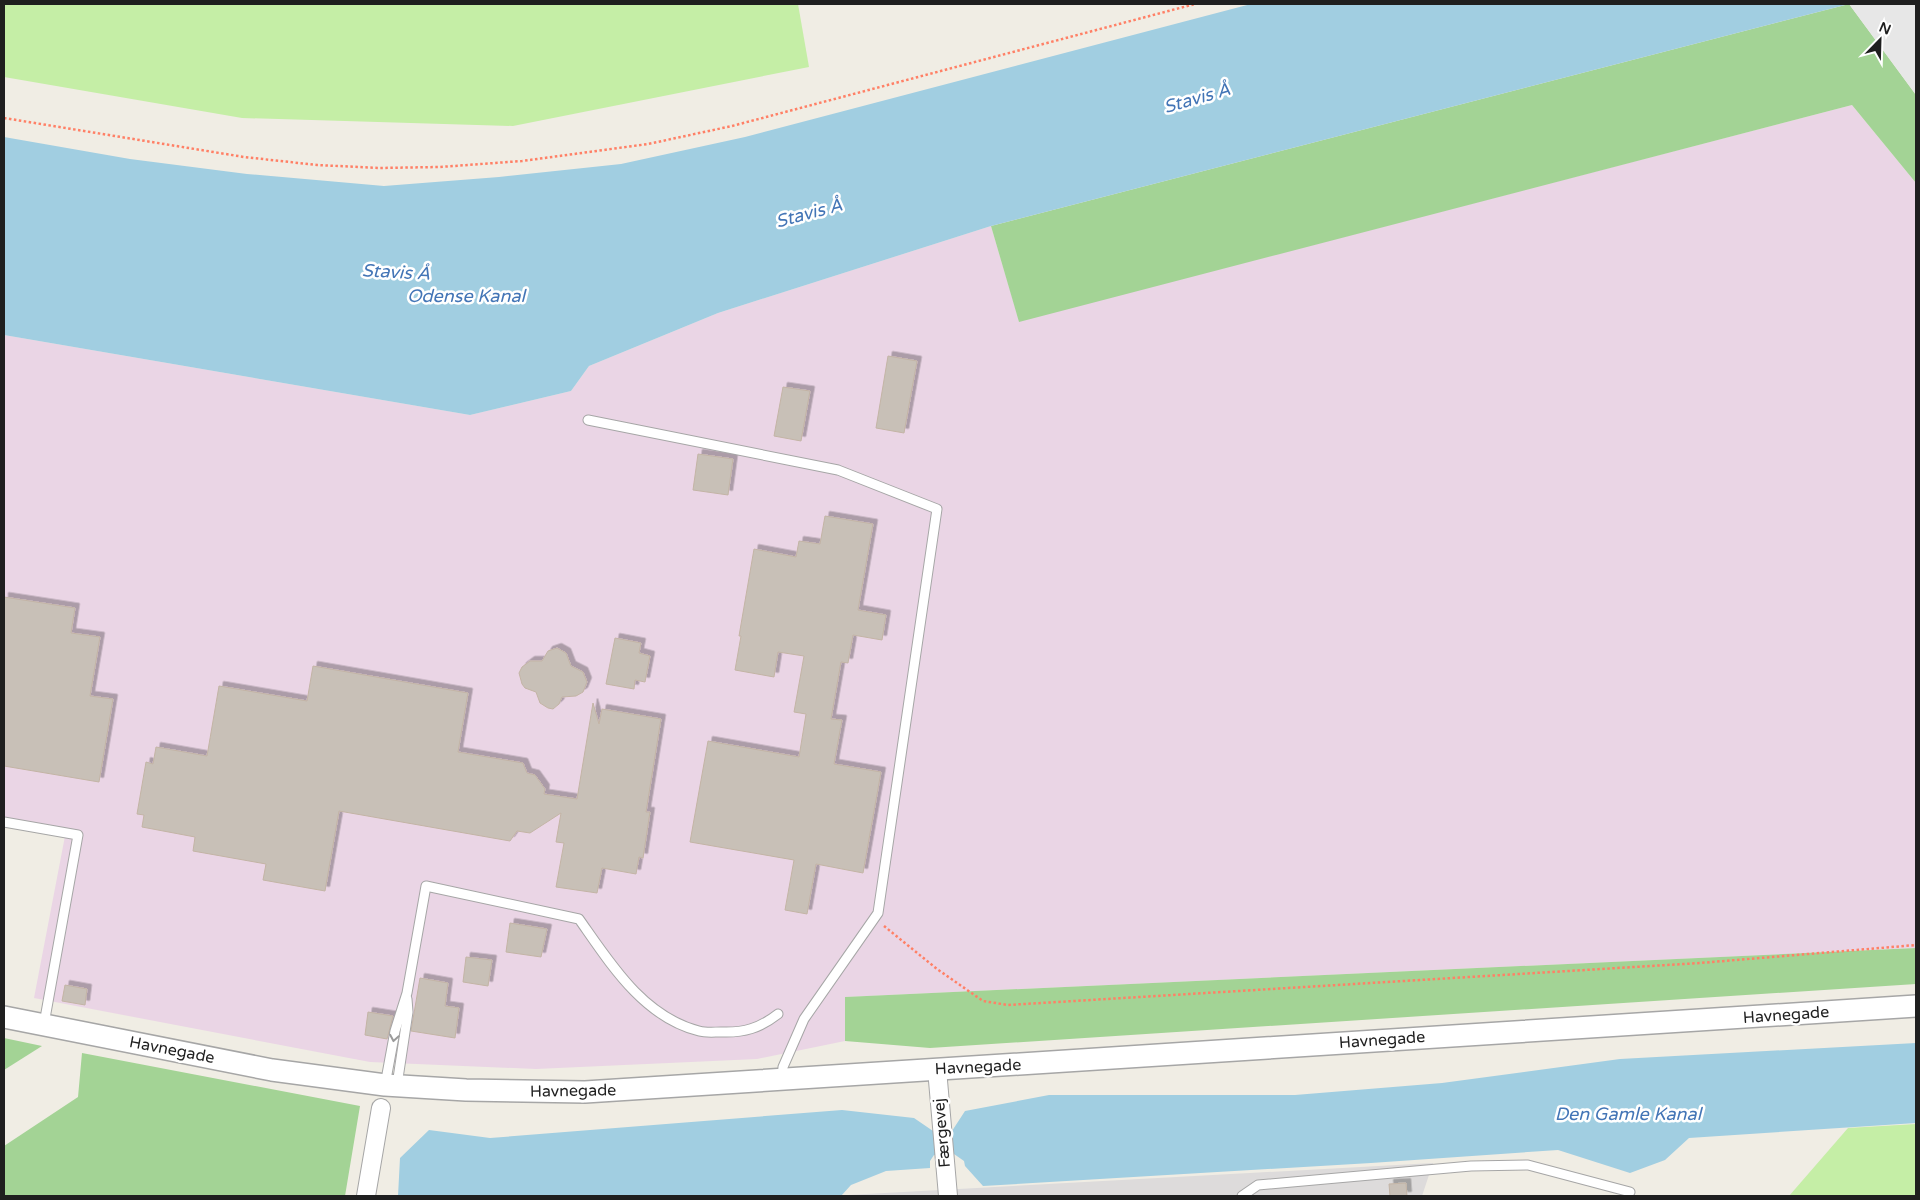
<svg xmlns="http://www.w3.org/2000/svg" width="1920" height="1200" viewBox="0 0 1920 1200" font-family="'Varela Round',sans-serif">
	<style>
		.residential { fill: #dddbdb }
		.industrial { fill: #ead5e5 }
		.grass { fill: #c5eea6 }
		.forest { fill: #a3d395 }
		.parking { fill: #e7e7e7 }
		.water { fill: #a1cee1 }
		.building { fill: #c8c0b7; stroke: #c3b4a5; filter: url(#shadow) }
		.lines { fill: none; stroke-linecap: round; stroke-linejoin: round }
		.service-casing { stroke: #a6a6a6; stroke-width: 11 }
		.minor-casing { stroke: #a6a6a6; stroke-width: 20 }
		.tertiary-casing { stroke: #a6a6a6; stroke-width: 24 }
		.path { stroke: #ff8066; stroke-width: 2.5; stroke-dasharray: 2.5 2.5; stroke-linecap: butt }
		.service { stroke: #fff; stroke-width: 9 }
		.minor { stroke: #fff; stroke-width: 18 }
		.tertiary { stroke: #fff; stroke-width: 21 }
		.oneway { stroke: #9a9a9a }
		.labels { text-anchor: middle; dominant-baseline: central; stroke-width: 5; stroke-linejoin: round; paint-order: stroke }
		.street-label { font-size: 16px; fill: #1f1f1f; stroke: #fff }
		.water-label { font-size: 18px; font-style: italic; fill: #4375b6; stroke: #fff }
	</style>
	<defs>
		<filter id="shadow"><feDropShadow dx="4.5" dy="-4.5" stdDeviation="0" flood-color="#0004"/></filter>
	</defs>
	<rect width="100%" height="100%" fill="#f0ede4"/>
	<polygon class="residential" points="1433,1163 1422,1196 847,1196 848,1195"/>
	<polygon class="industrial" points="1852,105 1916,183 1916,948 845,997 845,1041 757,1059 536,1069 370,1062 34,998 65,836 4,825 4,335 470,415 571,391 589,366 718,313 991,226 1019,321"/>
	<g class="grass">
		<polygon points="4,4 798,4 809,67 513,126 242,118 4,77"/>
		<polygon points="1916,1124 1916,1196 1789,1196 1848,1128"/>
	</g>
	<g class="forest">
		<polygon points="1849,4 1916,95 1916,183 1852,105 1019,322 991,226"/>
		<polygon points="1916,948 1916,984 930,1048 845,1041 845,997"/>
		<polygon points="4,1038 42,1046 4,1070"/>
		<polygon points="82,1053 360,1106 345,1196 4,1196 4,1146 78,1097"/>
	</g>
	<polygon class="parking" points="1849,4 1916,4 1916,95"/>
	<g class="water">
		<polygon points="1251,4 1849,4 991,226 718,313 589,366 571,391 470,415 4,335 4,137 130,159 247,174 384,186 499,177 621,164 745,137"/>
		<polygon points="1916,1043 1916,1123 1689,1138 1665,1160 1630,1173 1558,1150 1371,1163 983,1186 965,1166 964,1161 954,1154 934,1155 930,1161 930,1168 886,1171 851,1185 841,1196 398,1196 400,1158 429,1130 490,1138 842,1110 914,1118 933,1131 952,1131 965,1111 1049,1095 1295,1095 1442,1083 1620,1059"/>
	</g>
	<g class="building">
		<polygon points="888,356 917,361 904,433 876,428"/>
		<polygon points="783,387 810,391 801,441 774,436"/>
		<polygon points="698,454 733,459 728,495 693,490"/>
		<polygon points="825,516 873,524 858,610 886,615 882,640 853,635 848,663 841,662 831,719 842,720 834,764 881,772 863,873 816,864 807,914 785,910 794,860 690,842 708,741 799,757 806,714 794,712 804,656 778,652 774,677 735,670 741,636 739,636 754,549 796,557 799,541 820,544"/>
		<polygon points="4,597 75,608 71,633 100,637 90,696 113,699 99,782 4,766"/>
		<polygon points="615,638 641,643 639,653 650,656 645,682 635,680 634,689 606,684"/>
		<polygon points="557,648 566,653 571,666 583,672 587,682 583,692 576,696 562,697 559,704 553,709 548,708 540,703 536,692 525,688 522,684 519,673 522,667 530,661 542,661 548,651"/>
		<polygon points="313,666 468,693 458,752 523,763 527,773 535,775 545,789 544,794 577,799 593,703 599,724 602,709 661,719 646,812 650,812 643,858 639,857 636,874 602,868 597,893 556,887 564,843 556,842 561,813 530,833 517,831 510,841 339,811 325,891 263,880 266,864 193,851 195,837 142,827 144,815 137,814 146,762 153,764 156,747 207,756 219,686 307,701"/>
		<polygon points="510,923 547,929 541,957 506,952"/>
		<polygon points="466,957 492,960 488,986 463,982"/>
		<polygon points="420,978 448,983 445,1006 459,1008 455,1038 411,1031"/>
		<polygon points="65,985 87,989 85,1005 62,1001"/>
		<polygon points="368,1012 393,1016 387,1039 365,1035"/>
		<polygon points="1406,1183 1407,1196 1390,1196 1389,1184"/>
	</g>
	<g class="lines">
		<g class="service-casing">
			<g id="service">
				<polyline points="588,420 838,470 937,509 878,913 804,1019 783,1067 782,1079"/>
				<polyline points="4,822 78,835 44,1024"/>
				<path d="M 385,1085 L 395,1031 L 407,993 L 426,886 L 579,919 C 610,963 643,1017 699,1031 C 706,1033 714,1032 721,1032 C 744,1033 760,1028 778,1014"/>
				<polyline points="397,1085 408,1012 407,999"/>
				<polyline points="1242,1196 1258,1185 1471,1166 1528,1165 1630,1192"/>
			</g>
		</g>
		<g class="minor-casing">
			<g id="minor">
				<polyline points="937,1069 948,1196"/>
				<polyline points="366,1196 381,1108"/>
			</g>
		</g>
		<g class="tertiary-casing">
			<polyline id="tertiary" points="4,1017 272,1070 385,1085 466,1090 585,1092 1916,1006"/>
		</g>
		<g class="path">
			<polyline points="4,118 244,157 317,165 380,168 440,167 522,161 648,144 732,126 1195,4"/>
			<polyline points="884,926 937,969 983,1001 1008,1005 1700,963 1916,945"/>
		</g>
		<use href="#service" class="service"/>
		<use href="#minor" class="minor"/>
		<use href="#tertiary" class="tertiary"/>
	</g>
	<defs><path id="oneway-chevron" d="M-2-3.5L2.5 0L-2 3.5" fill="none" stroke-width="1.6" stroke-linecap="round" stroke-linejoin="round" transform="scale(1.25)"/></defs>
	<use class="oneway" href="#oneway-chevron" transform="translate(394 1038) rotate(100)"/>
	<g class="labels">
		<g class="street-label">
			<text transform="translate(1786 1015) rotate(-4)">Havnegade</text>
			<text transform="translate(1382 1040) rotate(-4)">Havnegade</text>
			<text transform="translate(172 1050) rotate(11)">Havnegade</text>
			<text transform="translate(978 1067) rotate(-3)">Havnegade</text>
			<text transform="translate(573 1091) rotate(-1)">Havnegade</text>
			<text transform="translate(942 1133) rotate(-95)">Færgevej</text>
		</g>
		<g class="water-label">
			<text transform="translate(1197 98) rotate(-16)">Stavis Å</text>
			<text transform="translate(809 213) rotate(-15)">Stavis Å</text>
			<text transform="translate(396 272) rotate(3)">Stavis Å</text>
			<text x="466" y="296">Odense Kanal</text>
			<text x="1628" y="1114">Den Gamle Kanal</text>
		</g>
	</g>
	<rect width="1920" height="1200" fill="none" stroke="#1f1f1f" stroke-width="10"/>
	<g transform="translate(1880 40) rotate(23)" stroke="#ffffff" stroke-width="4" paint-order="stroke">
	<path d="M0-4L9 19L0 12L-9 19Z" fill="#1f1f1f"/>
	<text y="-8" font-size="14" font-weight="bold" text-anchor="middle" fill="#1f1f1f">N</text>
	</g>
</svg>
